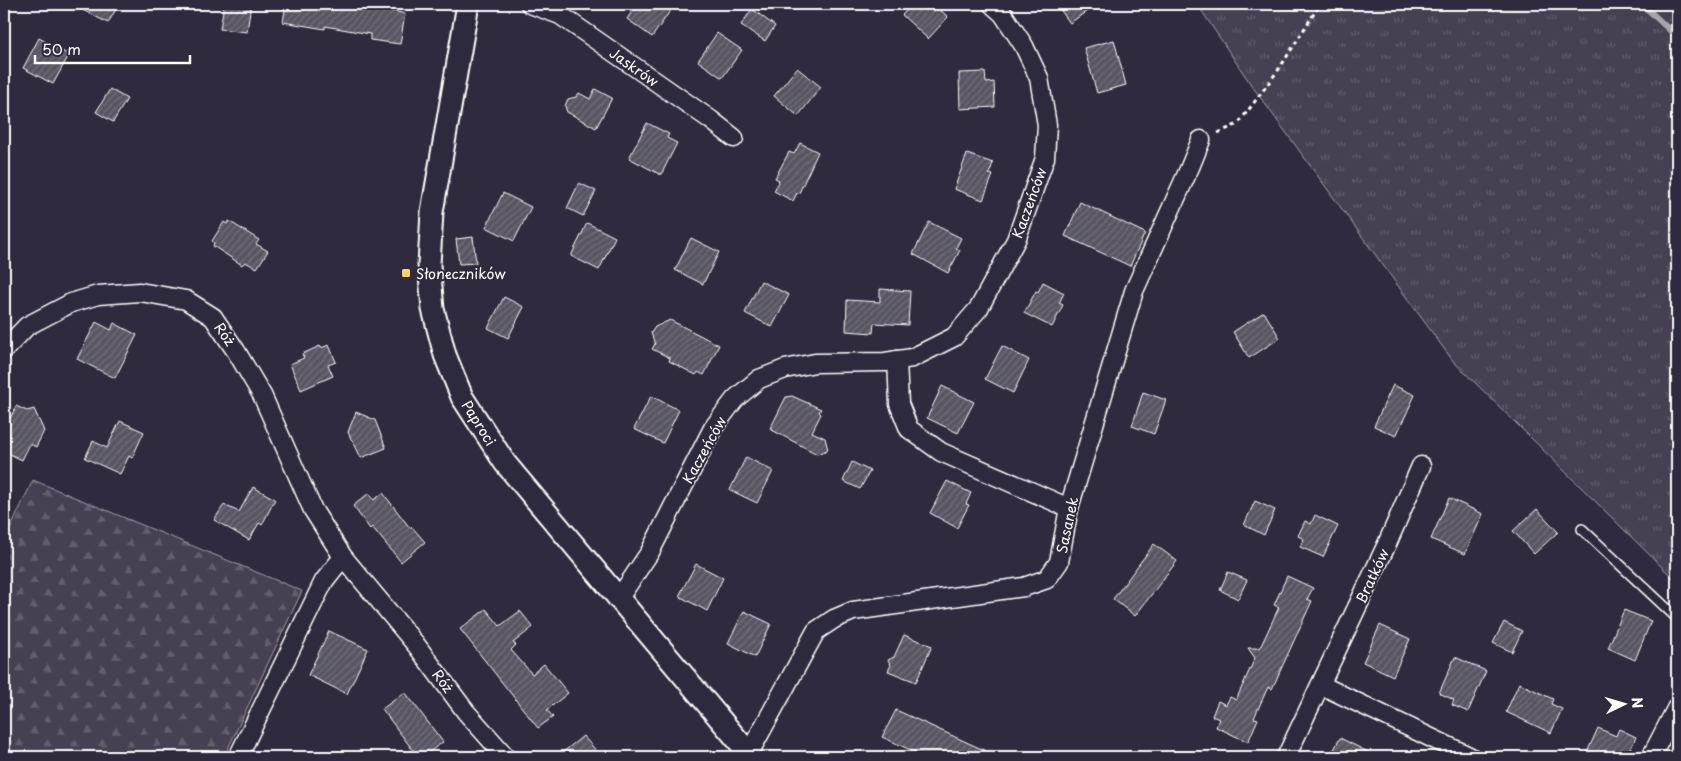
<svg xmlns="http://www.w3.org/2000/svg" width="1681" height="761" viewBox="0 0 1681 761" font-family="'Playpen Sans',sans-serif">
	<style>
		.grass { fill: url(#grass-tufts); stroke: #a2a0a8 }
		.forest { fill: url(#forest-firs); stroke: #a2a0a8 }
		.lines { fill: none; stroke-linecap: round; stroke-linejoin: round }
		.stream { stroke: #a7a6ad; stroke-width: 6 }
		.building { fill: url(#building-hatch); stroke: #fff }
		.service-casing { stroke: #fff; stroke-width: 12 }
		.minor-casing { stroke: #fff; stroke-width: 21 }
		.tertiary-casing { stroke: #fff; stroke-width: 25 }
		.path { stroke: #fff; stroke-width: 3; stroke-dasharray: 4 4; stroke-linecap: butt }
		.service { stroke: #2f2a3d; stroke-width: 9 }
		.minor { stroke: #2f2a3d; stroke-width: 18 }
		.tertiary { stroke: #2f2a3d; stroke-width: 21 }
		.poi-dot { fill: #ffd166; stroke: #2f2a3d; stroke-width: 2 }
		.labels { text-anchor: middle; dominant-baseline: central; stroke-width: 4; stroke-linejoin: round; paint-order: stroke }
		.street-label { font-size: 14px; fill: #fff; stroke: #2f2a3d }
		.poi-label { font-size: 14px; fill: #fff; stroke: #2f2a3d; text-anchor: start }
	</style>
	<defs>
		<pattern id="grass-tufts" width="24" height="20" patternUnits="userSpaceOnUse" patternTransform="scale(1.25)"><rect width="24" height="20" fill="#464152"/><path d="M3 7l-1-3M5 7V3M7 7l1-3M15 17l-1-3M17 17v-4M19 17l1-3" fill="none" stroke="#625e6c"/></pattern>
		<pattern id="forest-firs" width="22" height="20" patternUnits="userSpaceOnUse" patternTransform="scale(1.25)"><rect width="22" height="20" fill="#464152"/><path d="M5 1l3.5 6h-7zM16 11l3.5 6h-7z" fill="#625e6c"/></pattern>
		<pattern id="building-hatch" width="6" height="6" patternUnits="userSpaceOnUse" patternTransform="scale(1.25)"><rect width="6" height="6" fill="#595564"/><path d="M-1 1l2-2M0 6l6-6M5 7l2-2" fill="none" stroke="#726e7b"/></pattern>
	</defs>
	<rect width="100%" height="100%" fill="#2f2a3d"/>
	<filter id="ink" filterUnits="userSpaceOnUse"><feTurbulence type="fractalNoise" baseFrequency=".02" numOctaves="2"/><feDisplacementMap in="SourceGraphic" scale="10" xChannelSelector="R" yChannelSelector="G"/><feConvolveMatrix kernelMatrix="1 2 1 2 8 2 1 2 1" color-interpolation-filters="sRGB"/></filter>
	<g filter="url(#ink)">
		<polygon class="grass" points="1197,4 1677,4 1677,582 1453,361 1252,86"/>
		<polygon class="forest" points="33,480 302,591 224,757 4,757 4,542"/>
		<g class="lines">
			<polyline class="stream" points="1642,4 1677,37"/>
		</g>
		<g class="building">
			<polygon points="71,4 119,4 108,23"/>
			<polygon points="224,4 251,4 247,32 220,29"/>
			<polygon points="286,4 387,4 386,9 405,14 400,44 370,40 370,34 325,26 325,29 283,22"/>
			<polygon points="637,4 675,4 652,37 627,19"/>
			<polygon points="913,4 934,4 948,17 928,39 902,15"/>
			<polygon points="1056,4 1097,4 1070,23"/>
			<polygon points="752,9 775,26 765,41 741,25"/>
			<polygon points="717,33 742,50 722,78 698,61"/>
			<polygon points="39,38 69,55 53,84 23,68"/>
			<polygon points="1114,40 1126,85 1097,93 1084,48"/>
			<polygon points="797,68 821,87 798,116 774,96"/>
			<polygon points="985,72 986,83 994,82 995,107 960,109 959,73"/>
			<polygon points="110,89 127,99 113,122 96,112"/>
			<polygon points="595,89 612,98 596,128 567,112 565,106 568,99 576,97 579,93 590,99"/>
			<polygon points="647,123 669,134 667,138 677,143 661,175 629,158"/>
			<polygon points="800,143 818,152 799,193 797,193 793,201 774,191 779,180 775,178 789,152 794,154"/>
			<polygon points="967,154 993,163 989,174 993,175 983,200 954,189"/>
			<polygon points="579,183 596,191 583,216 567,208"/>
			<polygon points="503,193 531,207 514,241 486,227"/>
			<polygon points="1080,202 1145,233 1130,266 1065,236"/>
			<polygon points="229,221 259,240 256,244 268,251 257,268 245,262 242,265 213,246 214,243 212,241 224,222 227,224"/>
			<polygon points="929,222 961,238 956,248 960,250 948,273 913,254"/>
			<polygon points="587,223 615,237 599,270 571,256"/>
			<polygon points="473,237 476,263 459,264 456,239"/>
			<polygon points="691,238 719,252 703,284 675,270"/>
			<polygon points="761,281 789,295 772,327 745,313"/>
			<polygon points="1043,282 1064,293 1059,303 1063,305 1052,327 1024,313 1036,291 1038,292"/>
			<polygon points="880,289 910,291 908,325 874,323 873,333 846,331 847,300 880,302"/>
			<polygon points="504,297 524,307 508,338 488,328"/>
			<polygon points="1264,312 1280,338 1249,358 1233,332"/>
			<polygon points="670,320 719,345 704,375 698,372 696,375 669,361 670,358 652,349 655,344 651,333 655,327"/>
			<polygon points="96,322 111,330 114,323 137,335 115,378 77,359"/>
			<polygon points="329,345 336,362 328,365 333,376 301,390 290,364 304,358 302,354 320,346 321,348"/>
			<polygon points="1002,346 1029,360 1013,393 985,379"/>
			<polygon points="1393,385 1415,395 1396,436 1374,426"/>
			<polygon points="942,386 974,402 958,433 927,418"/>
			<polygon points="1143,392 1166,400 1154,434 1132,426"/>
			<polygon points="651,396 679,410 663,443 634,429"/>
			<polygon points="792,396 821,409 819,412 821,414 812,432 825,438 828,450 817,454 770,429 786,397"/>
			<polygon points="16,406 27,411 34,409 44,431 36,447 30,444 22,460 4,451 4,446 10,434 4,431"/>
			<polygon points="356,412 375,420 386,448 361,458 353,441 351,439 348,432"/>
			<polygon points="120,421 144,432 132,458 129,456 120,474 85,458 93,441 107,448"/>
			<polygon points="746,457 773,471 757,503 730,490"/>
			<polygon points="852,462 870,471 860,489 843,481"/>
			<polygon points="947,481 971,493 966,504 969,505 957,528 930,513"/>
			<polygon points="253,487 275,499 262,525 259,523 249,540 214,520 224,505 239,512"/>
			<polygon points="369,493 374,500 383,493 410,528 412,527 425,542 401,562 372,527 370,529 353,506"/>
			<polygon points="1449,498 1483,514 1465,554 1431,539"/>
			<polygon points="1255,501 1275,510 1264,535 1244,525"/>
			<polygon points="1537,509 1558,532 1534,554 1513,531"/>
			<polygon points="1315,515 1338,526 1323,557 1300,547 1304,539 1298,536 1305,521 1311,524"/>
			<polygon points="1154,544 1177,561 1135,616 1113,599"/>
			<polygon points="696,564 723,578 707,611 679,596"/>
			<polygon points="1228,572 1247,580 1238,599 1220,590"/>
			<polygon points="1287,576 1313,588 1307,599 1312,601 1272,689 1268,687 1254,718 1258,719 1248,742 1216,727 1219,719 1212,716 1218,701 1226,705 1230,697 1236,700 1255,658 1248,648 1260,648 1279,607 1274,605"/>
			<polygon points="486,609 500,626 520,611 533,627 513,643 516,645 511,650 532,674 544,664 568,693 547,710 553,717 538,728 460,629"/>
			<polygon points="1624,610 1651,621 1635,660 1608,648"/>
			<polygon points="744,611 771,624 755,657 728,643"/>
			<polygon points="1504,622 1522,631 1512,652 1493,643"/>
			<polygon points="1380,625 1410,639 1393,676 1363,662"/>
			<polygon points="329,631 368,649 347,694 308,675"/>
			<polygon points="904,635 932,646 916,682 888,671 891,665 888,660 894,657"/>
			<polygon points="1455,657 1486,671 1468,712 1452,705 1454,700 1439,693"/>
			<polygon points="1519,683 1553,699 1551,704 1562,709 1551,733 1506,712"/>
			<polygon points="405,692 443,742 422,757 418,757 382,709"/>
			<polygon points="896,710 999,757 926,757 882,737"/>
			<polygon points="1598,728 1616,736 1619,729 1636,737 1626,757 1585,757"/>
			<polygon points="583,736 602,757 557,757"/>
			<polygon points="1340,738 1378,757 1330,757"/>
		</g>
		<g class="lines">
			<g class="service-casing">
				<polyline id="service" points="1582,529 1677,618"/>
			</g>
			<g class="minor-casing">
				<g id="minor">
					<polyline points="530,4 560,15 711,120 734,138"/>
					<polyline points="4,350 27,326 71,303 98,295 140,292 186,300 213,317 236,351 262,395 313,510 343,557 417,646 466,712 506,757"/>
					<polyline points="897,360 899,404 909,429 941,452 1069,508"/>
					<polyline points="619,598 650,552 713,428 735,399 759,379 785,369 815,363 885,362 912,358 954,337 979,308 1016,240 1045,158 1047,125 1039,78 1024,46 1003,14 992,4"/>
					<polyline points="1321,685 1471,757"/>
					<polyline points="238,757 324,581 343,557"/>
					<polyline points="747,757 816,631 834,619 853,611 1024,587 1047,579 1059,562 1069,508 1134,291 1190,167 1201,140"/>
					<polyline points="1286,757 1387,544 1421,466"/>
					<polyline points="1651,757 1677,707"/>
				</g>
			</g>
			<g class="tertiary-casing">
				<polyline id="tertiary" points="468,4 432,212 429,265 433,309 445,355 462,397 505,463 752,757"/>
			</g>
			<polyline class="path" points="1218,133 1238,124 1279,69 1320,4"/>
			<use href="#service" class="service"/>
			<use href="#minor" class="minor"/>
			<use href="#tertiary" class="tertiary"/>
		</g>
	</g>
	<rect class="poi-dot" x="401" y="268" width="10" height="10" rx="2.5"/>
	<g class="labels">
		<g class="street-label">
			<text transform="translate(634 67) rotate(35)">Jaskrów</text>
			<text transform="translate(1029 203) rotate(-70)">Kaczeńców</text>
			<text transform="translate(225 334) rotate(55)">Róż</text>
			<text transform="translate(479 423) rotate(58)">Paproci</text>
			<text transform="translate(704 450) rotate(-61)">Kaczeńców</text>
			<text transform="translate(1067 525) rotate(-78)">Sasanek</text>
			<text transform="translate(1372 576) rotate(-65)">Bratków</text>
			<text transform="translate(443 681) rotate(53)">Róż</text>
		</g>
		<g class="poi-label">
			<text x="416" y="273">Słoneczników</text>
		</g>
	</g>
	<rect width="1681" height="761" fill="none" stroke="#2f2a3d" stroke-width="20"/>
	<rect x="10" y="10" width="1661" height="741" fill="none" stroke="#fff" stroke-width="2" filter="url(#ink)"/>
	<g transform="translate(1624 704) rotate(85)" stroke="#2f2a3d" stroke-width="4" paint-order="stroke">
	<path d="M0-4L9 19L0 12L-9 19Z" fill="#ffffff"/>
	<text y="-8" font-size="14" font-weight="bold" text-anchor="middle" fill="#ffffff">N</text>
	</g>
	<path d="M35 55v8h155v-8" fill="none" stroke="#ffffff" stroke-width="2.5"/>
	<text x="42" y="55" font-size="15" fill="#ffffff" stroke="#2f2a3d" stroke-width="4" paint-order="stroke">50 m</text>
</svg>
